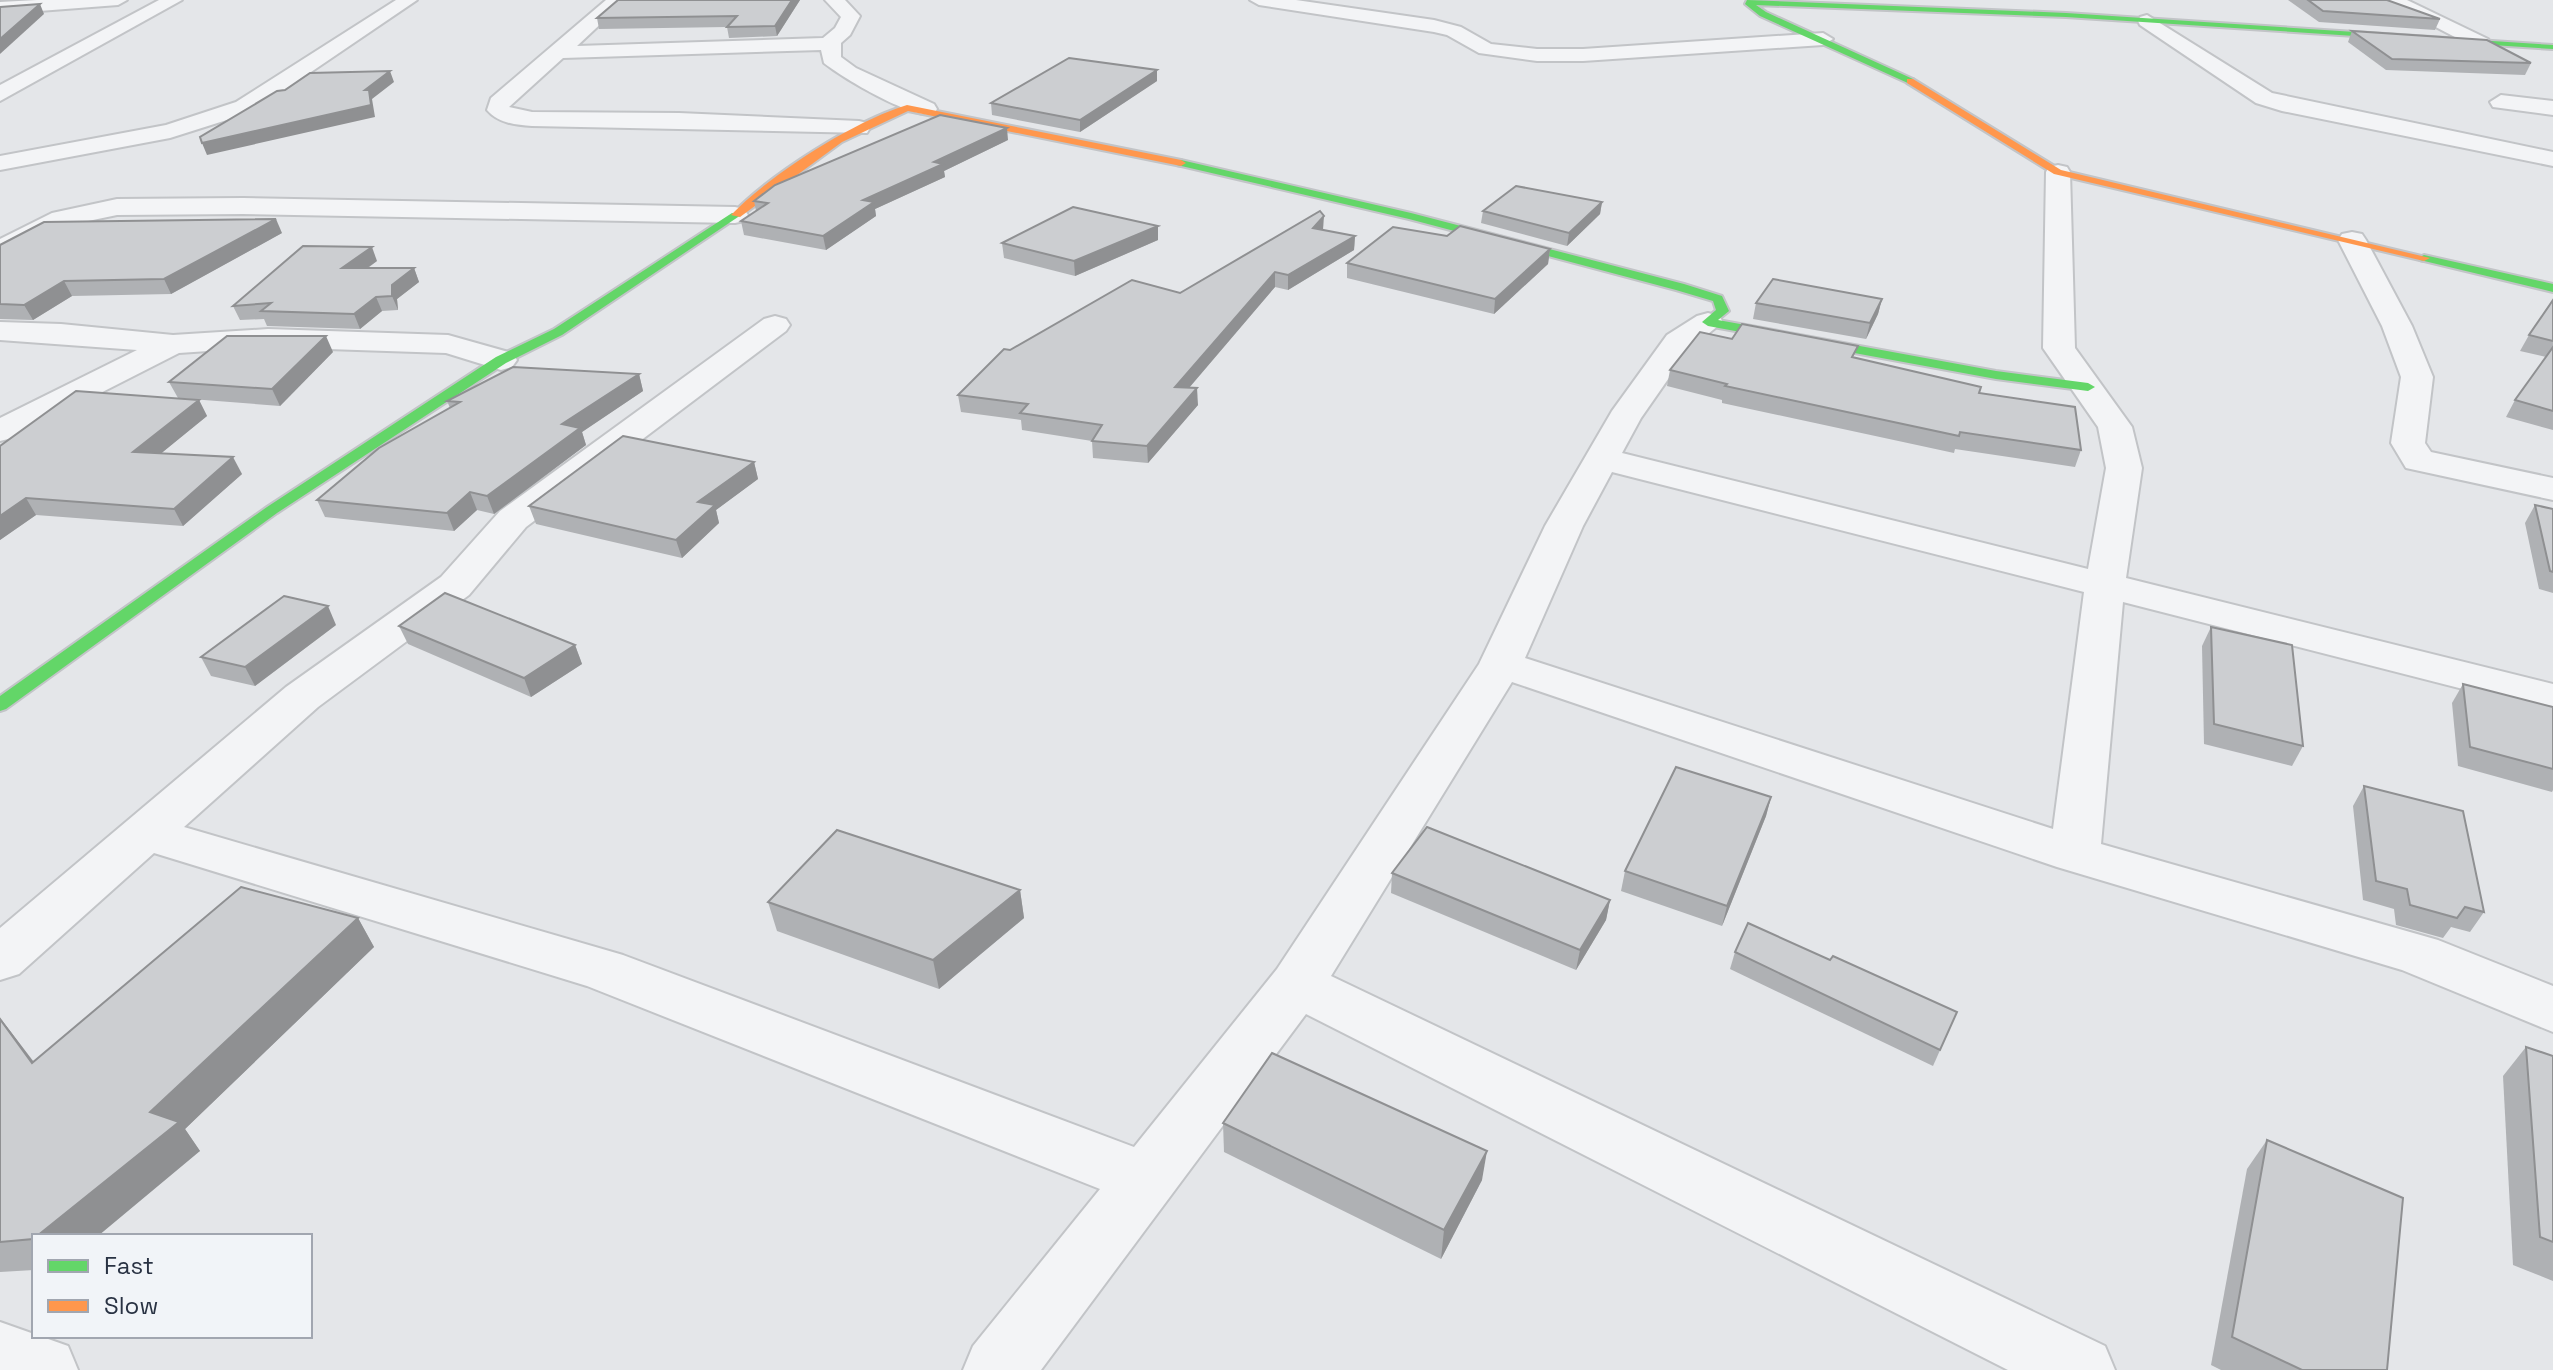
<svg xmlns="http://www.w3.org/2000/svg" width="2553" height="1370" viewBox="0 0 2553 1370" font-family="'Space Grotesk',sans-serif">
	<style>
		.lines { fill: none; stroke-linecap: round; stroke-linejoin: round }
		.street-casing { stroke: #c2c4c7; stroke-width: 4 }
		.fast-casing { stroke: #c2c4c7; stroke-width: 4 }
		.slow-casing { stroke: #c2c4c7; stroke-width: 4 }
		.street { fill: #f3f4f6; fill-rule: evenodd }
		.fast { fill: #63d668; fill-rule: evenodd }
		.slow { fill: #ff974d; fill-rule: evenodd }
		.wall { fill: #afb1b4 }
		.shaded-wall { fill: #8f9092 }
		.building { fill: #ccced1; stroke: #8f9092; stroke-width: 2 }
	</style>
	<rect width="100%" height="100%" fill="#e4e6e9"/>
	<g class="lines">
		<g class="street-casing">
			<g id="street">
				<polygon points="37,0 127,0 118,5 0,14 0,2"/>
				<polygon points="159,0 182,0 0,101 0,85"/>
				<polygon points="396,0 417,0 252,112 170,138 0,170 0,156 166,125 236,102"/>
				<path d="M 606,0 L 626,0 L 577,46 L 823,38 L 835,28 L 841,17 L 825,0 L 845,0 L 860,16 L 850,35 L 841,43 L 841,57 L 856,68 L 934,104 L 937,109 L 934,114 C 911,119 843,78 824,63 L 821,50 L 563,58 L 509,107 L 532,112 L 679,113 L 859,121 L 867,123 L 870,128 L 867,133 L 532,126 C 516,125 498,123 487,110 L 491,98 Z"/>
				<polygon points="1250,0 1296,0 1434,20 1461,27 1491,44 1537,49 1583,49 1823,33 1833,39 1823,45 1583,61 1537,61 1479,53 1447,35 1434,32 1259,5"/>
				<polygon points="2384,0 2407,0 2488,39 2491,43 2488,47 2474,47"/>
				<polygon points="2147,15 2272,93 2553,152 2553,166 2282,111 2256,103 2140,25 2138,21 2140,17"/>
				<polygon points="2501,95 2553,101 2553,115 2493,107 2490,102"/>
				<path d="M 2058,165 L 2067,167 L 2070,172 L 2075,348 L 2132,427 L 2142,468 L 2126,578 L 2553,684 L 2553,712 L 2123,602 L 2101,844 L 2438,940 L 2553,986 L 2553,1032 L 2402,970 L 2057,867 L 1512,682 L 1331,976 L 2105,1346 L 2115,1370 L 2008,1370 L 1306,1014 L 1041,1370 L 963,1370 L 973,1346 L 1100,1189 L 587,986 L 154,853 L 19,974 L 0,980 L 0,928 L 286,687 L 441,577 L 500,511 L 764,319 L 775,316 L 786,319 L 790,325 L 786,331 L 526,527 L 469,595 L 318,707 L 184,827 L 623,955 L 1134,1147 L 1277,969 L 1479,664 L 1545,526 L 1612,411 L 1667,335 L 1697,316 L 1708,313 L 1719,316 L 1723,322 L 1689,349 L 1641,418 L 1622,453 L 2088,569 L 2106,468 L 2098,427 L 2043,348 L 2046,172 L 2049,167 ZM 1612,472 L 2084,592 L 2053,829 L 1525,658 L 1583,526 Z"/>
				<polygon points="243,198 735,207 744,209 748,215 744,221 735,223 243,214 117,215 69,225 0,258 0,239 52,213 117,199"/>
				<polygon points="2352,232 2362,234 2366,240 2412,326 2433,377 2425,443 2431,452 2553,478 2553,500 2406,468 2391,443 2401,377 2382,326 2338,240 2342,234"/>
				<polygon points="0,322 61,324 173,335 268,329 448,335 512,353 517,360 512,367 501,370 446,353 268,347 179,353 12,438 0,441 0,418 137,350 0,340"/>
				<polygon points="0,1322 68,1346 78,1370 0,1370"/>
			</g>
		</g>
		<g class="fast-casing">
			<g id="fast">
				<polygon points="1747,0 2066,13 2553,45 2553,49 2066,17 1756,5 1766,12 1913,79 1910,84 1760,16 1745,4"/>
				<polygon points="1181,160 1411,213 1684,284 1722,296 1729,311 1718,320 1996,371 2088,383 2095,387 2088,391 1996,379 1708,326 1702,322 1716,310 1713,301 1676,290 1409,219 1177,165 1177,161"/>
				<polygon points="732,213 741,215 562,335 506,363 277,513 6,709 0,711 0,696 267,507 496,357 554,329"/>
				<polygon points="2424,255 2553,284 2553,292 2420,260 2418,258"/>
			</g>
		</g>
		<g class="slow-casing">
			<g id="slow">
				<polygon points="1907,79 1913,79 2061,170 2430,258 2424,261 2054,174 1907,83"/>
				<path d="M 907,105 L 1181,160 L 1186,163 L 1181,166 L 908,111 L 842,142 L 740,217 L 731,215 C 771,174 852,122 907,105 Z"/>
			</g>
		</g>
		<use href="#street" class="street"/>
		<use href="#fast" class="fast"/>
		<use href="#slow" class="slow"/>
	</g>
	<g class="wall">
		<polygon points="800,0 777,36 729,38 727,27 599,29 597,18"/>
		<polygon points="2288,0 2387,0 2440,19 2435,30 2319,22"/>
		<polygon points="2352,31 2531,63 2525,75 2386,70 2348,42"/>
		<polygon points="1157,81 1080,132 992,115 991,103"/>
		<polygon points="1008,140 944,171 945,177 875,209 876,216 826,250 744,235 741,221 756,211 754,201"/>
		<polygon points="1602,202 1600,214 1567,246 1481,223 1483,211"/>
		<polygon points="1323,230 1355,236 1354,250 1288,290 1275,287 1189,388 1198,405 1148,463 1093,458 1092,441 1022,430 1021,420 961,412 958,395 1010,350 1180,293"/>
		<polygon points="282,233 171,294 72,296 33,320 0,319 0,245"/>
		<polygon points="1447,236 1550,249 1548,264 1494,314 1347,278 1347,263"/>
		<polygon points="1158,240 1075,276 1004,258 1002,243"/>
		<polygon points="377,261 368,268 414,268 419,282 397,299 398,310 382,311 360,329 267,326 264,319 240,320 233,306"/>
		<polygon points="1882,299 1878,314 1866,339 1753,319 1756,303"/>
		<polygon points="2553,300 2553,430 2506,417 2515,400 2546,357 2520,351 2529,335"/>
		<polygon points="1732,339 1855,358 1979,393 2081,450 2075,467 1955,449 1954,453 1722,403 1722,400 1667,386 1670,370"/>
		<polygon points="333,352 280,406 178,398 169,382"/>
		<polygon points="639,374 643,391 582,432 586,445 494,514 477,510 454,531 325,517 317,500 450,408 447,401"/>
		<polygon points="199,400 207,416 160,454 242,474 183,526 36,515 0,540 0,446"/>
		<polygon points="754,462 758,479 716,510 719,523 682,558 536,524 529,506"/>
		<polygon points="2535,505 2553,509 2553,593 2539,589 2525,523"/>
		<polygon points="336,625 255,686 211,676 201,657"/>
		<polygon points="399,626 575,645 582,664 531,697 408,644"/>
		<polygon points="2211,627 2303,746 2292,766 2204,744 2202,646"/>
		<polygon points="2463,684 2553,707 2553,790 2552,792 2458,766 2452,703"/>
		<polygon points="2364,786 2484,912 2470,932 2451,927 2443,938 2396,925 2394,909 2363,900 2353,806"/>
		<polygon points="1771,797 1766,816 1722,926 1621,891 1625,871"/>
		<polygon points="1392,873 1610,900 1606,920 1576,970 1391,893"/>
		<polygon points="1020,890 1024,918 939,989 777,931 768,902"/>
		<polygon points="358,918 374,947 185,1129 200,1151 34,1236 34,1270 0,1272 0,1018 34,1062"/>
		<polygon points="1735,952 1957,1012 1933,1066 1730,969"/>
		<polygon points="2526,1047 2553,1056 2553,1281 2513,1265 2503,1076"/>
		<polygon points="1223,1123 1482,1180 1441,1259 1224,1152"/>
		<polygon points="2267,1140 2387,1370 2221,1370 2211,1365 2247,1169"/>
	</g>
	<g class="shaded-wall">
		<polygon points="792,0 800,0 777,36 775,26"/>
		<polygon points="40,4 44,14 0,54 0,39"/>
		<polygon points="1157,70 1157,81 1080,132 1080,120"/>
		<polygon points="390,71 394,82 372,99 375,117 207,155 202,143 365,90"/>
		<polygon points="1007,128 1008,140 944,171 945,177 875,209 876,216 826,250 823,236 863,200 934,162"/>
		<polygon points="1602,202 1600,214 1567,246 1569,233"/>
		<polygon points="1324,216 1323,230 1313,228"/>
		<polygon points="276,219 282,233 171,294 164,279"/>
		<polygon points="1158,226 1158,240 1075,276 1074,261"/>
		<polygon points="1355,236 1354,250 1288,290 1288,275"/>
		<polygon points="372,247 377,261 347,282 342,268"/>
		<polygon points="1550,249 1548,264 1494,314 1495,299"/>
		<polygon points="414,268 419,282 397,299 398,310 392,296 392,285"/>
		<polygon points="1275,272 1275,287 1176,403 1175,387"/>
		<polygon points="64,281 72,296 33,320 24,305"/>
		<polygon points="376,297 382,311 360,329 354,314"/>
		<polygon points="1882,299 1878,314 1866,339 1870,323"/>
		<polygon points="326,336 333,352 280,406 272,389"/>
		<polygon points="639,374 643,391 582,432 586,445 494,514 487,496 562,424"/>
		<polygon points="1197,388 1198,405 1148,463 1147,446"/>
		<polygon points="199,400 207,416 142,469 133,452"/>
		<polygon points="233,457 242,474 183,526 174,509"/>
		<polygon points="754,462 758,479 716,510 719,523 682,558 676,540 698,502"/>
		<polygon points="470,492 477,510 454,531 447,513"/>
		<polygon points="26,498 36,515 0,540 0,516"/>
		<polygon points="328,606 336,625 255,686 245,667"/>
		<polygon points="575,645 582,664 531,697 524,678"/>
		<polygon points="1771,797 1766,816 1722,926 1727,906"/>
		<polygon points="1020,890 1024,918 939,989 933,960"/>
		<polygon points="1610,900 1606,920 1576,970 1580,950"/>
		<polygon points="358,918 374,947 185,1129 200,1151 98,1236 37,1236 150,1112"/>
		<polygon points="0,1018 11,1032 56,1092 32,1063"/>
		<polygon points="1487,1151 1482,1180 1441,1259 1444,1230"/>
	</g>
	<g class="building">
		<polygon points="618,0 792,0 775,26 727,27 737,16 597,18"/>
		<polygon points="2308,0 2387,0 2440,19 2323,11"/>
		<polygon points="40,4 0,39 0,7"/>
		<polygon points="2352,31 2487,40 2531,63 2392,59"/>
		<polygon points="1069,58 1157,70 1080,120 991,103"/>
		<polygon points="390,71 365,90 369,90 371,105 202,143 200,137 277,91 285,90 310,73"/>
		<polygon points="940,115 1007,128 934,162 943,164 863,200 874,202 823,236 741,221 768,203 754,201 775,185"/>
		<polygon points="1516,186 1602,202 1569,233 1483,211"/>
		<polygon points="1073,207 1158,226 1074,261 1002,243"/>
		<polygon points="1320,211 1324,216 1313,228 1355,236 1288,275 1275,272 1175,387 1197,388 1147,446 1092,441 1102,425 1020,413 1028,404 958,395 1004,349 1010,350 1132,280 1180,293"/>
		<polygon points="276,219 164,279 64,281 24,305 0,304 0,245 44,222"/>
		<polygon points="1460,226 1550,249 1495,299 1347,263 1393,227 1447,236"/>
		<polygon points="303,246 372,247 342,268 414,268 392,285 392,296 376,297 354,314 261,311 271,303 233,306"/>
		<polygon points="1773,279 1882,299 1870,323 1756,303"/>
		<polygon points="2553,300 2553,341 2529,335"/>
		<polygon points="1742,324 1858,346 1852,357 1981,387 1979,393 2075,407 2081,450 1960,432 1959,436 1725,386 1727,384 1670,370 1700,332 1732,339"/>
		<polygon points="227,336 326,336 272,389 169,382"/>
		<polygon points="2553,347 2553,411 2515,400"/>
		<polygon points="513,367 639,374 562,424 580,428 487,496 470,492 447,513 317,500 379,448 460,402 447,401"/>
		<polygon points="76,391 199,400 133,452 233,457 174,509 26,498 0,516 0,446"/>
		<polygon points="623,436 754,462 698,502 715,505 676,540 529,506"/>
		<polygon points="2535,505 2553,509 2553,572 2550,571"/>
		<polygon points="445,593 575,645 524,678 399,626"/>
		<polygon points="284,596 328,606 245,667 201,657"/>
		<polygon points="2211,627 2292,645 2303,746 2214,724"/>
		<polygon points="2463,684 2553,707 2553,769 2470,747"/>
		<polygon points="1676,767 1771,797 1727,906 1625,871"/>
		<polygon points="2364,786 2463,811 2484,912 2465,907 2457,918 2410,905 2407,889 2376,881"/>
		<polygon points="1427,827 1610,900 1580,950 1392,873"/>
		<polygon points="837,830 1020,890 933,960 768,902"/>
		<polygon points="241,887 358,918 150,1112 179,1122 37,1236 34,1236 33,1239 0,1242 0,1019 32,1063"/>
		<polygon points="1748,923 1830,960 1833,956 1957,1012 1940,1050 1735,952"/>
		<polygon points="2526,1047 2553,1056 2553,1242 2540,1237"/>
		<polygon points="1272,1053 1487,1151 1444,1230 1223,1123"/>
		<polygon points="2267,1140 2403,1198 2387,1370 2302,1370 2232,1337"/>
	</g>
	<rect x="32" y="1234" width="280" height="104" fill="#f1f4f8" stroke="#a1a6b0" stroke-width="2"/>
	<rect x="48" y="1260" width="40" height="12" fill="#63d668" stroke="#a1a6b0" stroke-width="2"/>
	<text x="104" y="1274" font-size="24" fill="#293243">Fast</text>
	<rect x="48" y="1300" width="40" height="12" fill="#ff974d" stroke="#a1a6b0" stroke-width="2"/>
	<text x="104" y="1314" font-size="24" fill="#293243">Slow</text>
</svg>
